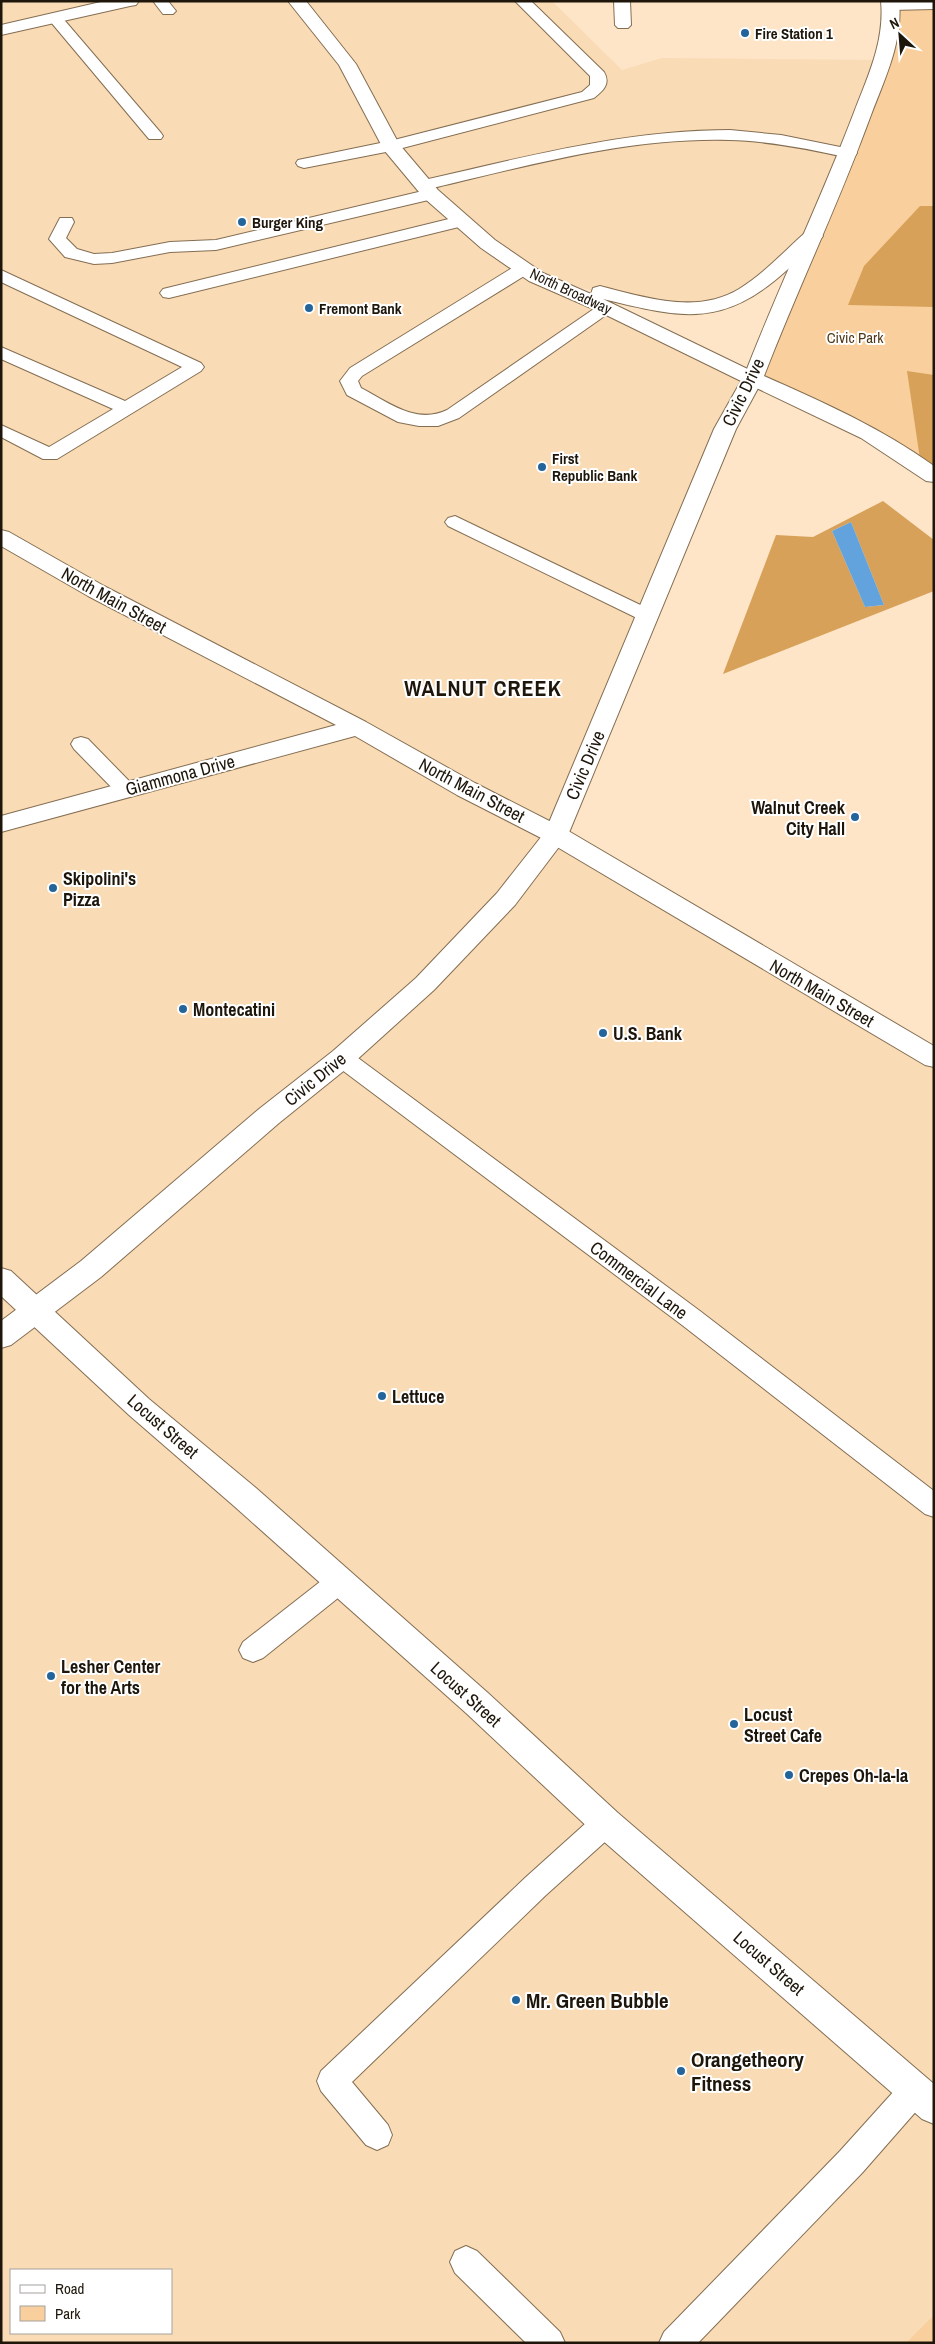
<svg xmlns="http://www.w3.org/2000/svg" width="935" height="2344" viewBox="0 0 935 2344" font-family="'Archivo Narrow',sans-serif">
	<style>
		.built { fill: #f9dbb6; fill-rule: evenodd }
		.green { fill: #f9d09d }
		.forest { fill: #d7a159; fill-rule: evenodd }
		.water { fill: #62a3de }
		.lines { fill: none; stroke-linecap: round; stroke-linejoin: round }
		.service-casing { stroke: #846e52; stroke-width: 2 }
		.minor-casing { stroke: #846e52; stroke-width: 2 }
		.tertiary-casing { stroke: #846e52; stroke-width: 2 }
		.secondary-casing { stroke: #846e52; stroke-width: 2 }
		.service { fill: #fff; fill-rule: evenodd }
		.minor { fill: #fff; fill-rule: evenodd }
		.tertiary { fill: #fff; fill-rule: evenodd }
		.secondary { fill: #fff; fill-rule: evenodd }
		.poi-dot { fill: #23659a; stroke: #fff; stroke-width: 2 }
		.labels { text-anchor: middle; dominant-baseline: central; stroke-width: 4; stroke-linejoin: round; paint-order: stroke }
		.far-poi-label { font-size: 15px; font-weight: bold; fill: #1e160b; stroke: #fff; text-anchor: start }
		.far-street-label { font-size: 15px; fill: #1e160b; stroke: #fff }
		.far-park-label { font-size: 15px; fill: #4e3818; stroke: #fff }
		.street-label { font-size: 18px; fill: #1e160b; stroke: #fff }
		.poi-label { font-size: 18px; font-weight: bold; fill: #1e160b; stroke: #fff; text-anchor: start }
		.near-poi-label { font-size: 21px; font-weight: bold; fill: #1e160b; stroke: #fff; text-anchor: start }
		.district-label { font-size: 22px; font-weight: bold; letter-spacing: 1px; fill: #1e160b; stroke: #fff }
	</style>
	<rect width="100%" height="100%" fill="#fee5c7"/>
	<path class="built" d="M 1,1 L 552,1 L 622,70 L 662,58 L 882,60 L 813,236 L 731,300 L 654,305 L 540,278 L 753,379 L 556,835 L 934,1058 L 934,2343 L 1,2343 ZM 11,2270 L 171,2270 L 171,2333 L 11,2333 Z"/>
	<g class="green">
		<polygon points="934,1 934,476 753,379 849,153 891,5"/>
		<polygon points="934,2315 934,2343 906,2343"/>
	</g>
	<g class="forest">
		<polygon points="920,206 934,206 934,307 848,305 864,266"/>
		<polygon points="907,371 934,375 934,476 921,466"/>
		<path d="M 883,501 L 934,540 L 934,591 L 723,674 L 776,535 L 813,537 ZM 851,522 L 884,605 L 865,607 L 832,531 Z"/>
	</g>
	<polygon class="water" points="851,522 884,605 865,607 832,531"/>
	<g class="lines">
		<g class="service-casing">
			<g id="service">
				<polygon points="153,1 168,1 176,11 173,14 163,14"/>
				<path d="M 515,1 L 531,1 L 604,72 C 611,84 603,91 594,98 L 391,151 L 304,168 L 298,166 L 296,163 L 298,160 L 390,141 L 582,92 L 590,85 L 590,76 Z"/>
				<polygon points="614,1 630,1 631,25 628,28 618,28 615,25"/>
				<polygon points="934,1 934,9 891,10 883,5 888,1"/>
				<polygon points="55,13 60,15 161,133 163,136 161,139 149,139 50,21 47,18"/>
				<path d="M 730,130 L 781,135 L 855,150 L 857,153 L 855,156 L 849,158 C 810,149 770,141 729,140 C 627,137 523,167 424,190 L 418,189 L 416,185 L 418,181 L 424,180 C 525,157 626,130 730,130 Z"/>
				<polygon points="431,189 437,190 439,194 437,198 216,250 170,252 112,263 94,264 65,257 49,239 60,218 72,218 74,222 66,238 77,249 94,254 112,253 170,242 216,240"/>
				<polygon points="461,216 467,217 469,221 467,225 169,298 163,297 160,293 163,289"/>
				<path d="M 523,264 L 529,265 L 532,269 L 529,273 L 362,376 L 358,381 L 361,388 C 388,402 416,425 447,410 L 601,304 L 613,304 L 616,308 L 459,418 L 438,426 L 419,426 L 398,422 L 347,395 L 340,381 L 350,368 L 517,265 Z"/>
				<polygon points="1,270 201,363 204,367 201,371 57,459 43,459 1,437 1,425 49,447 113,409 1,359 1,347 125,401 182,367 1,282"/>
				<polygon points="455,516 655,612 658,616 655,620 648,622 641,620 448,526 445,522 448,518"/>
				<polygon points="81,737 88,739 132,784 135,789 132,794 125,796 118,794 74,749 71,744 74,739"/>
				<polygon points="342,1050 350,1052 700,1311 934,1491 934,1517 925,1514 682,1325 334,1064 331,1058 334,1052"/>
				<polygon points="339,1571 348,1574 352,1582 348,1590 263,1658 253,1662 243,1658 239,1650 243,1642 330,1574"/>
				<polygon points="606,1810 616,1814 620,1823 616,1832 546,1895 352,2082 388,2125 392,2135 388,2145 377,2150 366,2145 321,2091 317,2081 321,2071 526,1877 596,1814"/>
				<polygon points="915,2076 926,2080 930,2090 926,2100 862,2173 698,2343 659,2343 664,2332 840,2151 904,2080"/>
				<polygon points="466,2246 477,2251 560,2332 565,2343 526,2343 455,2273 450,2262 455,2251"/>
			</g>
		</g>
		<g class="minor-casing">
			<g id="minor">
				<polygon points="105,1 139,1 136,5 130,6 1,35 1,25"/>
				<polygon points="1,530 9,532 104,586 366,722 475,783 565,829 934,1046 934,1067 925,1065 547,841 457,795 355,736 1,832 1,816 336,725 88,596 1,546"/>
				<polygon points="1,1268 11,1271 149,1399 256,1488 488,1693 618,1813 934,2084 934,2124 922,2119 594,1833 466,1713 234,1506 129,1415 1,1296"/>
			</g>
		</g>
		<g class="tertiary-casing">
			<path id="tertiary" d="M 288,1 L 306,1 L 356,64 L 399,144 L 438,190 L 495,240 L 543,273 L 591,294 L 593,288 L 600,286 C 644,297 696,315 739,289 C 764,274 784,251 806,232 L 813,230 L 820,232 L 823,236 C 814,249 799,260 787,270 C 722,329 682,318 603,299 L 760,375 L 763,379 L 736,429 L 568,835 L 515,905 L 434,990 L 351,1065 L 279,1123 L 101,1277 L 11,1345 L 1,1348 L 1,1321 L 81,1261 L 259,1109 L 333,1051 L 416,978 L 497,893 L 545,832 L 714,429 L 741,381 L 600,312 L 529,281 L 481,248 L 424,198 L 384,150 L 339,65 Z"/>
		</g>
		<g class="secondary-casing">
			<path id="secondary" d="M 881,1 L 899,1 C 903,42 885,78 871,115 C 839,203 798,288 764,376 C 823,402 881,428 934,466 L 934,482 L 926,481 L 861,438 L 746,383 L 743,379 C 777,290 819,204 853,115 C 867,78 885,42 881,1 Z"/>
		</g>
		<use href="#service" class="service"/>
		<use href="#minor" class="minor"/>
		<use href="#tertiary" class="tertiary"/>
		<use href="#secondary" class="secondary"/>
	</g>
	<g class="poi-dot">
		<circle cx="745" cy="33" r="5"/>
		<circle cx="242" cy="222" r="5"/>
		<circle cx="309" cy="308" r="5"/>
		<circle cx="542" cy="467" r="5"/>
		<circle cx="855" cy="817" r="5"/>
		<circle cx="53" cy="888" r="5"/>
		<circle cx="183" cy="1009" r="5"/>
		<circle cx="603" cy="1033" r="5"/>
		<circle cx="382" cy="1396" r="5"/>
		<circle cx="51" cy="1676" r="5"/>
		<circle cx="734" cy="1724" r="5"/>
		<circle cx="789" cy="1775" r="5"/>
		<circle cx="516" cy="2000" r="5"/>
		<circle cx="681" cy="2071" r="5"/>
	</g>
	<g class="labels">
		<g class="far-poi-label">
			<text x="755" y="33">Fire Station 1</text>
			<text x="252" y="222">Burger King</text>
			<text x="319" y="308">Fremont Bank</text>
			<text x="552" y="458">First<tspan x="552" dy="17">Republic Bank</tspan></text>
		</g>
		<g class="far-street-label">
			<text transform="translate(571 291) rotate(25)">North Broadway</text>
		</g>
		<g class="far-park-label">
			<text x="855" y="337">Civic Park</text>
		</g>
		<g class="street-label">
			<text transform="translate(743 392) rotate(-64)">Civic Drive</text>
			<text transform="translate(114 600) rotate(29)">North Main Street</text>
			<text transform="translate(585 765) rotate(-67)">Civic Drive</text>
			<text transform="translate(180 775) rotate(-15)">Giammona Drive</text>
			<text transform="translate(472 790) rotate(28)">North Main Street</text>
			<text transform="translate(822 993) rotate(30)">North Main Street</text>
			<text transform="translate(315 1079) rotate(-39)">Civic Drive</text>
			<text transform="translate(639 1280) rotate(37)">Commercial Lane</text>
			<text transform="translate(163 1426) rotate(41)">Locust Street</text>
			<text transform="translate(466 1694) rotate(42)">Locust Street</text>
			<text transform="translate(769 1963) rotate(41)">Locust Street</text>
		</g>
		<g class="poi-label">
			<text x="845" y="807" text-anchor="end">Walnut Creek<tspan x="845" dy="21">City Hall</tspan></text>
			<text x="63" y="878">Skipolini's<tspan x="63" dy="21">Pizza</tspan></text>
			<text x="193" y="1009">Montecatini</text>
			<text x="613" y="1033">U.S. Bank</text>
			<text x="392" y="1396">Lettuce</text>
			<text x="61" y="1666">Lesher Center<tspan x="61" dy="21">for the Arts</tspan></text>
			<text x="744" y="1714">Locust<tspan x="744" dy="21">Street Cafe</tspan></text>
			<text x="799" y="1775">Crepes Oh-la-la</text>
		</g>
		<g class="near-poi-label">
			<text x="526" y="2000">Mr. Green Bubble</text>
			<text x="691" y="2059">Orangetheory<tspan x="691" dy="24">Fitness</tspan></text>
		</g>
		<g class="district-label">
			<text x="483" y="688">WALNUT CREEK</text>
		</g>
	</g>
	<rect width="935" height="2344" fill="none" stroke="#1e160b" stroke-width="5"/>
	<rect x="10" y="2269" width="162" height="65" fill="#ffffff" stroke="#a5a29d"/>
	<rect x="20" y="2285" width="25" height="8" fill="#ffffff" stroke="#a5a29d"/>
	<text x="55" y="2294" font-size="15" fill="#1e160b">Road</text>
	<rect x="20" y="2306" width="25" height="15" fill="#f9d09d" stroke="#a5a29d"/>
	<text x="55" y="2319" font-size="15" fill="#1e160b">Park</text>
	<g transform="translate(900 35) rotate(334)" stroke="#ffffff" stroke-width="4" paint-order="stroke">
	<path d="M0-4L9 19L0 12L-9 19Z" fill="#1e160b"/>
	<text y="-8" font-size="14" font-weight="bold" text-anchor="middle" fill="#1e160b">N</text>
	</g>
</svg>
